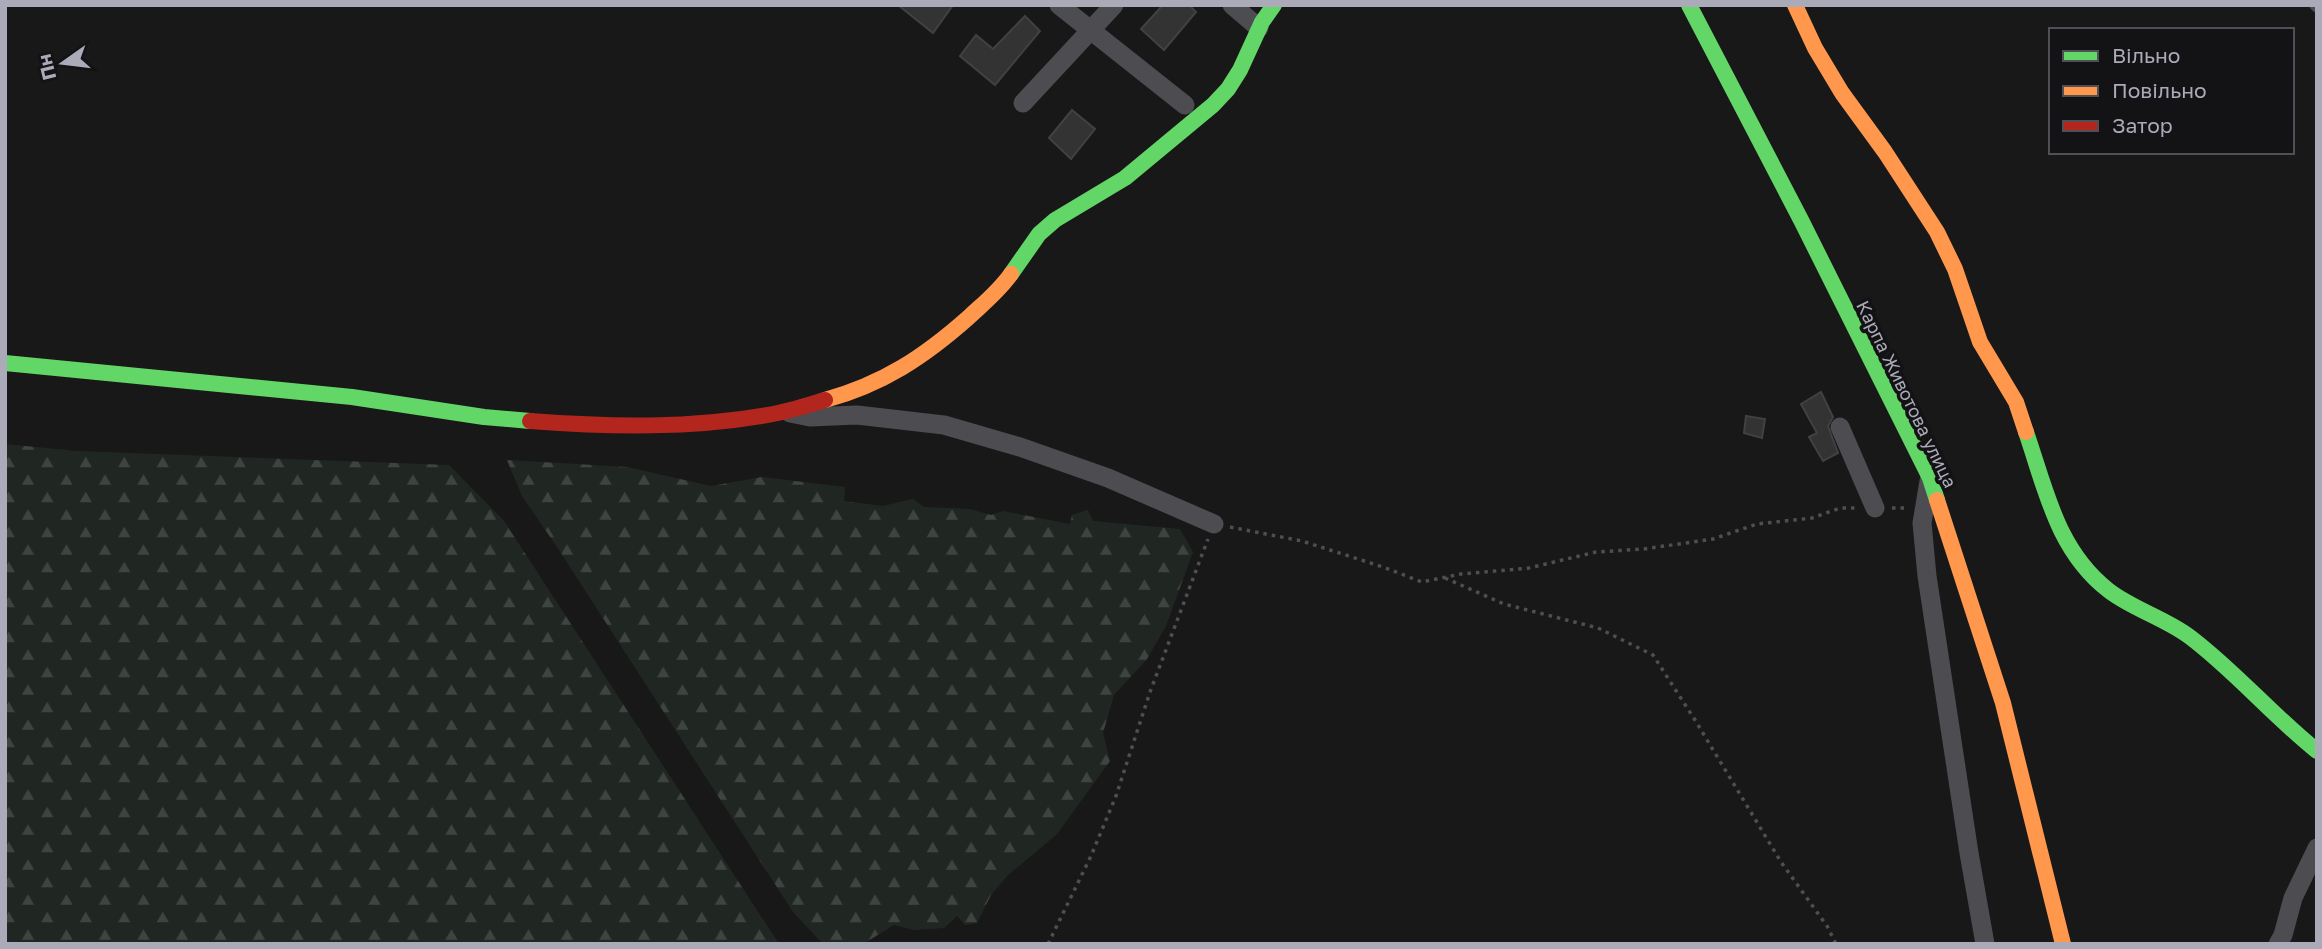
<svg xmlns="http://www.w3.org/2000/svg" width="2322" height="949" viewBox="0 0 2322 949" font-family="'Golos Text',sans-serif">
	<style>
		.forest { fill: url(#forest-firs) }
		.building { fill: #333334; stroke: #414044; stroke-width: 2 }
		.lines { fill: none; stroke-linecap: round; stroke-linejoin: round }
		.path { stroke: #4e4e53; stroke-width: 3.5; stroke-dasharray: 3.5 5; stroke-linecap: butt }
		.lane { stroke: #4c4c51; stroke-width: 10 }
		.street { stroke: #4c4c51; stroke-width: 19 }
		.fast { stroke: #63d668; stroke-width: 16 }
		.slow { stroke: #ff974d; stroke-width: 16 }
		.jam { stroke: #b3261e; stroke-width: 16 }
		.labels { text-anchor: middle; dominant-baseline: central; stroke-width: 7; stroke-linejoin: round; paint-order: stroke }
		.street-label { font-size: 18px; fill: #aaaab9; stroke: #131214 }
	</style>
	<defs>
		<pattern id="forest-firs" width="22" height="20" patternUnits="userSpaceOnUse" patternTransform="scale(1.75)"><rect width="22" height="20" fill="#202722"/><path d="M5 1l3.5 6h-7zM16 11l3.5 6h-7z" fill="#3e4440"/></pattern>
	</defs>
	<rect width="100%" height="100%" fill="#181818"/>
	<g class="forest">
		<polygon points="5,444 76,451 449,465 504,521 779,944 5,944"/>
		<polygon points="507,460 627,467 711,486 762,477 845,487 844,501 883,506 913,499 924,507 970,509 991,515 1003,511 1070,524 1072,515 1088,510 1093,521 1180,529 1193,552 1166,626 1147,659 1114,695 1103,733 1110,761 1057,834 1007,876 991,895 977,923 965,925 957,916 944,928 914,930 894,925 863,944 823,944 793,912 557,547 522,496"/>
	</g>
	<g class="building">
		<polygon points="898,5 953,5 933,33"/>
		<polygon points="1163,5 1189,5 1196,12 1164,50 1141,29"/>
		<polygon points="1025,16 1040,31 995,85 960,56 976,35 993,49"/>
		<polygon points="1072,110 1095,129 1071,159 1049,138"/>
		<polygon points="1821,392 1833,417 1828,426 1838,453 1823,461 1809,437 1817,433 1801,404"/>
		<polygon points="1746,416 1765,419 1762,438 1744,433"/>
	</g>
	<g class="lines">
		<g class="path">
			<polyline points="1892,508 1909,508"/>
			<polyline points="1230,527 1302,541 1383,567 1422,582 1461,574 1529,568 1596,552 1644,549 1713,539 1757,524 1812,518 1840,508 1856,508"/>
			<polyline points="1445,578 1504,604 1598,628 1653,655 1695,720 1781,862 1827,926 1836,944"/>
			<polyline points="1048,944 1091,856 1116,796 1150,692 1208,539"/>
		</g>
		<polyline class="lane" points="2314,5 2317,8"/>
		<g class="street">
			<polyline points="1059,5 1185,105"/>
			<polyline points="1232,5 1259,28"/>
			<polyline points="1023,103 1114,5"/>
			<polyline points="790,413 810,417 857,415 944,425 1020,447 1108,478 1214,524"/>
			<polyline points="1840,427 1875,508"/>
			<polyline points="1929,481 1922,523 1927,576 1969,853 1985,944"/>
			<polyline points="2278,944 2283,935 2293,898 2317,848"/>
		</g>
		<g class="fast">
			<polyline points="1689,5 1801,220 1930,478 1937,500"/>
			<polyline points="1011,274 1039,234 1055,220 1125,178 1213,105 1228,89 1240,70 1262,22 1274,5"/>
			<polyline points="5,363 352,397 484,417 530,421"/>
			<path d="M 2026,432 C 2046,490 2057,550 2108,590 C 2132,609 2165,618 2190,637 C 2235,671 2272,715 2317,751"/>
		</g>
		<g class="slow">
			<polyline points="1795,5 1815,48 1842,93 1885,152 1937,232 1955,269 1980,342 2016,402 2026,432"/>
			<path d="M 825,400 C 883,384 924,357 969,317 C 984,303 999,291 1011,274"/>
			<polyline points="1937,500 2003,703 2063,944"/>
		</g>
		<path class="jam" d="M 530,421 C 610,427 693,429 773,414 C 790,411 808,405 825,400"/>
	</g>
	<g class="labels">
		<g class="street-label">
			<text transform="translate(1907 394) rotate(64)">Карпа Животова улица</text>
		</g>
	</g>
	<rect width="2322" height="949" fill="none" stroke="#aaaab9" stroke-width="14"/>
	<rect x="2049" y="28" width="245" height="126" fill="#131214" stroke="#4f4f56" stroke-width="2"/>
	<rect x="2063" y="51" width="35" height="10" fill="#63d668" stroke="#4f4f56" stroke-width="2"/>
	<text x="2112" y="63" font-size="21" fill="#aaaab9">Вільно</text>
	<rect x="2063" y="86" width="35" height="10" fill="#ff974d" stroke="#4f4f56" stroke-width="2"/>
	<text x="2112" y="98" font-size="21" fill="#aaaab9">Повільно</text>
	<rect x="2063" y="121" width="35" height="10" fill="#b3261e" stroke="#4f4f56" stroke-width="2"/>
	<text x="2112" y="133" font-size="21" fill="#aaaab9">Затор</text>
	<g transform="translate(63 63) rotate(256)" stroke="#131214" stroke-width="5" paint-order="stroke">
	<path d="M0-5L12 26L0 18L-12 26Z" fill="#aaaab9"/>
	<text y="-10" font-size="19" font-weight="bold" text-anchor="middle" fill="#aaaab9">Пн</text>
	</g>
</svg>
